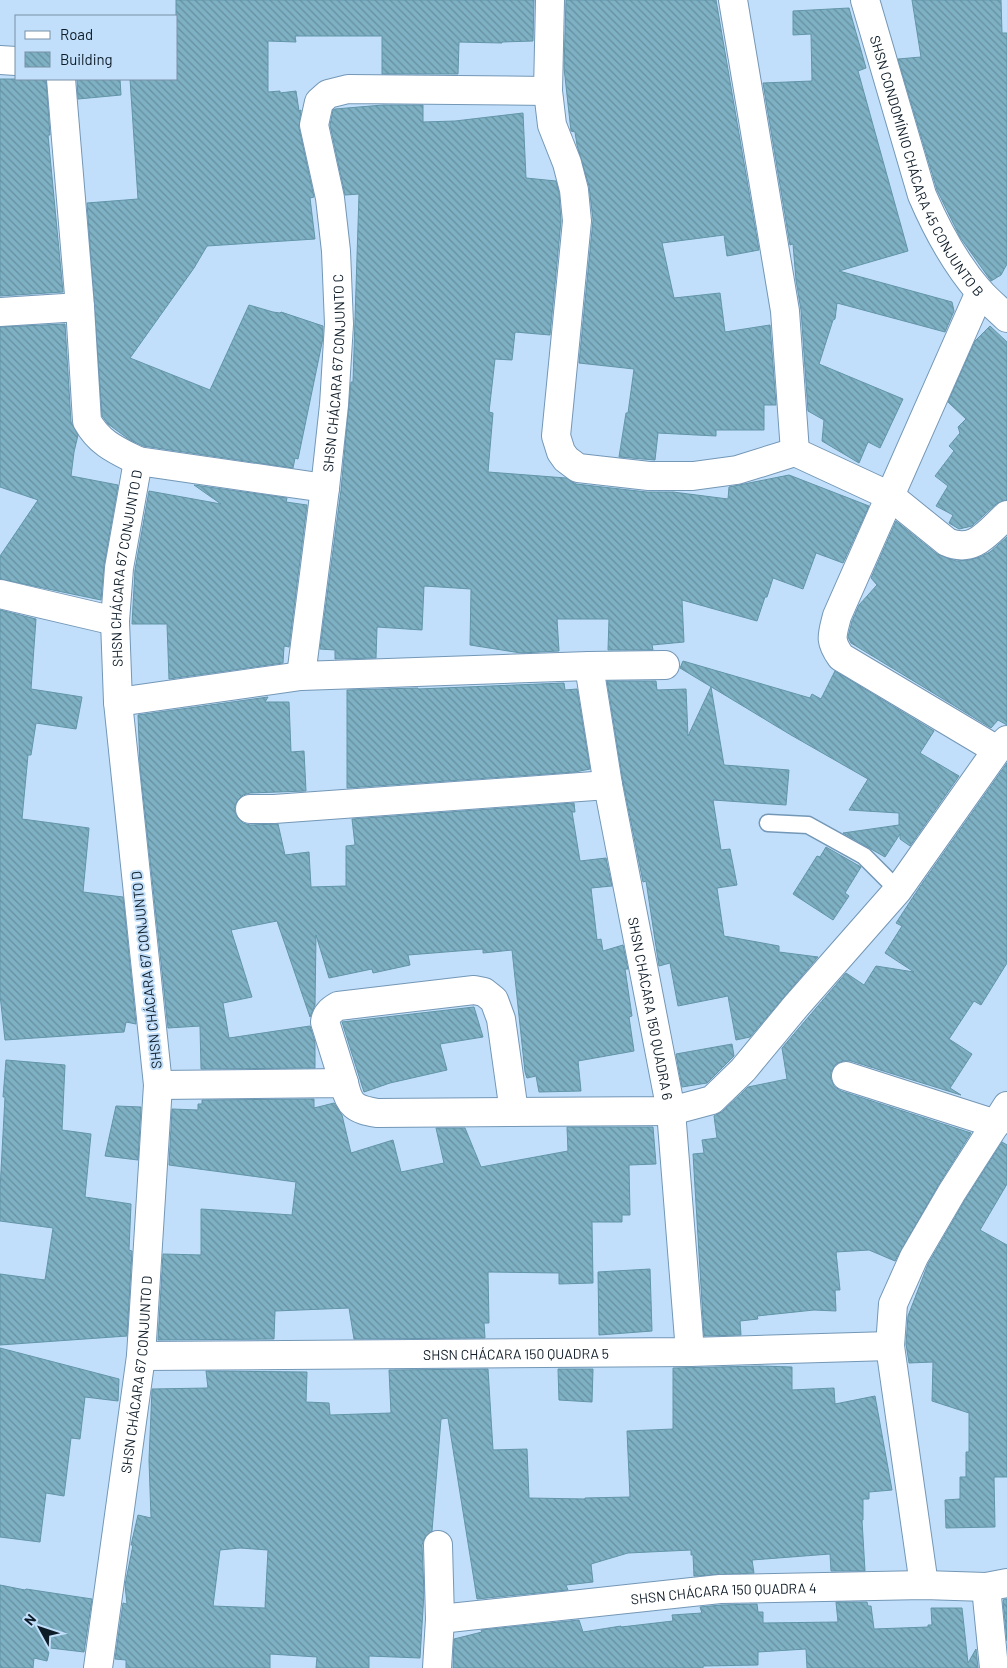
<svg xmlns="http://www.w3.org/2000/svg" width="1007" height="1668" viewBox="0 0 1007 1668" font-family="Barlow,sans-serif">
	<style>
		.building { fill: url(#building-back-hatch); stroke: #6395a8; fill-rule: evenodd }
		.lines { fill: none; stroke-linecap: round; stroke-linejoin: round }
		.service-casing { stroke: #7397b6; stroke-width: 19 }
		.minor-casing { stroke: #7397b6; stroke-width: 30 }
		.service { stroke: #fff; stroke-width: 16 }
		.minor { stroke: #fff; stroke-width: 28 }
		.labels { text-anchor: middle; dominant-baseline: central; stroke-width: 4; stroke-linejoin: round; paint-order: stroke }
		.street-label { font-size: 14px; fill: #0e1c28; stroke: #c1dffa }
	</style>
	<defs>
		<pattern id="building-back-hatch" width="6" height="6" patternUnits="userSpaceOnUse" patternTransform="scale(1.25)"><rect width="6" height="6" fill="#7eb1c4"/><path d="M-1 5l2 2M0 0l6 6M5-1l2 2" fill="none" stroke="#668f9f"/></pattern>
	</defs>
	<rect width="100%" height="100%" fill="#c1dffa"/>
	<g class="building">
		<polygon points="176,0 534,0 533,41 502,42 502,43 459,42 458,74 382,74 382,36 295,36 296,42 268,41 268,92 280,91 280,93 296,91 299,111 301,110 299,128 314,197 310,198 315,239 207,246 194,268 130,358 210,390 249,305 273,312 280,313 281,312 323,326 323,338 298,459 295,458 293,468 143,446 130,440 108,424 102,416 87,203 138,199 130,79 176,79"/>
		<polygon points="566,0 716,0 759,250 727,256 724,235 662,243 674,298 720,293 725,332 770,325 776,405 764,405 764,430 716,430 716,436 658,433 655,460 619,457 626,413 628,413 634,369 579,363 593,220 589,186 577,145 575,132 571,131 564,68"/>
		<polygon points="912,0 1001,0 1002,33 1007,33 1007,264 1001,275 991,281 960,237 937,190 898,59 921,57"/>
		<polygon points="849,8 866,68 858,71 908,251 839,271 952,302 954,311 945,332 837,303 835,319 833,320 819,364 903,399 880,448 868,442 859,463 822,441 824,420 808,411 801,310 796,280 793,244 790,245 763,83 812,81 811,34 793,35 793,11"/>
		<polygon points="0,79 46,79 50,135 48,135 63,292 0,296"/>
		<polygon points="77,79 120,79 121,95 78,99"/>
		<polygon points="383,105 423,105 423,122 455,121 523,113 526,178 556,181 559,193 561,221 550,335 515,332 512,360 495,359 489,412 493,413 488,472 566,478 576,484 647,492 673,492 728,499 729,487 789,475 869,506 843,563 816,553 803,589 773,578 767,597 765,597 757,621 682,600 684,642 652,645 653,650 608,650 609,619 557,619 559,651 521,653 470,645 471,589 424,586 422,630 377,627 376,658 335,659 335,650 320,649 341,490 351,382 353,382 359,194 345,195 330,125 333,110 335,109"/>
		<polygon points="65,324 71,422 78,435 74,452 71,476 118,485 104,565 101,600 0,579 0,556 38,500 0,487 0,327"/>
		<polygon points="990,326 1007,342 1007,500 996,504 972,526 959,529 949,523 953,515 936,506 948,486 935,476 954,451 949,446 960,433 958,427 966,419 948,402 975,341"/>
		<polygon points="194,485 287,498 286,502 307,505 289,647 284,646 283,663 169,679 167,624 132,624 135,570 149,491 221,504"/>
		<polygon points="896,521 937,554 956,561 969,560 980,557 990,552 1007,537 1007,725 998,720 991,728 851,643 848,637 852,621 859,605 877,585 871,578"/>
		<polygon points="0,610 36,619 31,689 82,697 76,729 36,723 31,755 28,755 22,819 89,828 83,892 123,897 136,1024 126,1022 124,1032 5,1040 0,995"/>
		<polygon points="683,661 810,698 812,694 821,699 835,671 934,731 920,753 959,776 910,846 900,839 900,834 885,857 843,833 899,825 899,813 849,810 868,779 791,735 680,668"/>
		<polygon points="607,681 656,681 657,690 686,689 688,736 711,687 724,765 789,770 786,805 713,800 721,850 730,849 737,885 717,888 724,936 779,946 779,952 818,957 750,1037 736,1040 728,996 678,1006 670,963 659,966 646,881 643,882 623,782"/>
		<polygon points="564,683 565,690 577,689 590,769 575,772 347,788 347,690 418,688 418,689"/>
		<polygon points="268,697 265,702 289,702 291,752 304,751 306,791 250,793 243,795 237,801 234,809 237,817 243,823 250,825 278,824 285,855 309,852 311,887 346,886 346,846 355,845 352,819 574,803 575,812 572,812 580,861 606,858 612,886 591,888 597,940 601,939 603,951 623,945 628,969 625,969 632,1016 629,1017 634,1051 578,1061 581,1091 539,1092 536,1076 527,1078 525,1072 512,950 483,953 483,949 408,955 410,965 373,973 372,969 329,978 316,935 315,1005 310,1017 277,921 231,930 252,997 223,1003 229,1038 310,1026 315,1042 315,1068 201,1069 200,1026 168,1028 140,766 138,715"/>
		<polygon points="1007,763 1007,963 981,1005 974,1001 949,1039 972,1054 950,1088 961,1095 851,1061 843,1061 836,1064 831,1072 831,1079 834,1086 841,1091 971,1133 939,1184 895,1261 869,1250 836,1252 840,1290 835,1290 836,1311 814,1310 757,1316 758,1319 740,1321 741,1335 704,1336 693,1154 704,1153 702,1140 717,1138 714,1116 723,1111 748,1087 787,1079 782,1048 846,973 864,985 876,966 914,972 885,953 902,926 896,923 921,885"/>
		<polygon points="826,847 861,867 845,893 849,896 833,920 793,894 817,856 820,857"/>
		<polygon points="474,1007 483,1037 440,1044 447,1070 390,1083 364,1092 342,1022"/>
		<polygon points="732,1044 734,1056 707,1083 682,1087 676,1054"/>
		<polygon points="6,1060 65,1065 62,1130 91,1134 85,1197 131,1204 129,1250 132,1251 127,1336 0,1345 0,1274 45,1280 53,1228 0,1221 0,1189 5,1097 3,1097"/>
		<polygon points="314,1099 314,1108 334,1103 342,1115 351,1153 393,1140 401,1172 444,1163 436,1128 465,1128 481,1167 568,1151 567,1127 653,1127 656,1164 629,1165 630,1215 622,1215 622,1222 592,1222 593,1283 559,1284 559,1273 488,1272 489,1323 484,1323 485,1338 354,1339 349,1308 275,1311 274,1339 158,1340 163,1254 201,1255 201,1209 292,1215 296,1182 169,1165 172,1109 198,1110 198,1104 202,1104 202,1100"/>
		<polygon points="116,1106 141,1107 138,1160 105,1156"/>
		<polygon points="1002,1142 1007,1145 1007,1184 980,1230 1007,1245 1007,1477 994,1477 995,1527 946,1528 945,1500 960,1499 960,1477 966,1477 966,1452 969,1452 969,1413 932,1401 933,1362 909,1363 906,1344 908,1316 928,1264 965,1200"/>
		<polygon points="650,1269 652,1331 599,1335 598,1272"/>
		<polygon points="0,1348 119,1379 118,1401 85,1397 80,1439 71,1438 64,1496 46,1493 40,1542 0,1537"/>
		<path d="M 760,1366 L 792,1367 L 792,1390 L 834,1388 L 835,1404 L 875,1396 L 892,1490 L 869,1492 L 869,1499 L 863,1499 L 863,1520 L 862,1520 L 865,1571 L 831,1571 L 830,1554 L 752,1560 L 754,1573 L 694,1576 L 693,1555 L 691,1555 L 691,1550 L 628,1553 L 591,1564 L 593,1582 L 566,1585 L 568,1590 L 477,1599 L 448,1418 L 441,1419 L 432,1531 L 425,1537 L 422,1545 L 424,1593 L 420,1658 L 369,1656 L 369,1668 L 316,1668 L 317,1657 L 270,1654 L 270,1668 L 126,1668 L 126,1660 L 115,1659 L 123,1603 L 127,1604 L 125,1585 L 133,1545 L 131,1545 L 138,1515 L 151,1518 L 149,1460 L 152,1389 L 208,1388 L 206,1371 L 307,1372 L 306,1402 L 329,1403 L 330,1415 L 391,1413 L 389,1370 L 488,1369 L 493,1450 L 527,1449 L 529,1498 L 585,1499 L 585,1498 L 630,1497 L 627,1431 L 673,1429 L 673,1368 ZM 240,1548 L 268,1550 L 265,1608 L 213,1606 L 220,1550 Z"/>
		<polygon points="558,1369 593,1369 592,1402 559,1400"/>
		<polygon points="0,1585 25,1590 26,1589 92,1599 84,1652 50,1648 47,1661 34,1658 33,1668 0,1668"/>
		<polygon points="1004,1599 1007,1599 1007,1641 1003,1602"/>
		<polygon points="836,1602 867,1602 868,1606 871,1606 874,1629 928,1627 928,1625 932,1625 931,1608 962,1608 968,1663 976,1649 978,1668 807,1668 806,1649 758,1652 758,1665 703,1666 703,1668 453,1668 454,1639 482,1632 481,1630 579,1620 583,1632 621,1626 621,1627 673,1621 672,1615 702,1613 700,1607 721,1605 757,1604 758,1612 763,1612 763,1623 838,1622"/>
	</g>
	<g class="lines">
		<g class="service-casing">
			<polyline id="service" points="768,823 808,825 864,856 898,890"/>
		</g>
		<g class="minor-casing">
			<g id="minor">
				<path d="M 550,0 L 548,91 L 552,125 L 567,163 L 574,190 L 577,221 L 556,436 L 561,452 L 566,459 L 578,468 L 649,476 L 693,476 L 737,470 L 795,452 L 890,496 L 947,542 C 974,554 988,532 1007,515"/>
				<polyline points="733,0 785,311 795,452"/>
				<path id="s1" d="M 865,0 L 922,195 C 937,230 954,262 979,291 C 988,301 998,309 1007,318"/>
				<polyline points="0,60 16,61"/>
				<path d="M 61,79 L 80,307 L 87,421 C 99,443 116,450 138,461"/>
				<path d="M 980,292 L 837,616 C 832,636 829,640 841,657 L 997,750"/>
				<polyline points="0,312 80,307"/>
				<polyline points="0,594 115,621"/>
				<path id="s2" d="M 589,666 L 608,785 L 671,1111 L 690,1352"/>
				<path id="s3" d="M 301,676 L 325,488 L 334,405 L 339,324 L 336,251 L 330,198 L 314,125 L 319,102 L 328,94 L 348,89 L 548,91"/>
				<polyline points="118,702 301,676 589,666 665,665"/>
				<polyline points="250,809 274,809 608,785"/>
				<polyline points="846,1076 996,1124"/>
				<path d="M 344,1083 L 325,1022 C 326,1014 331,1010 338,1006 L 474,990 L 484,992 L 494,1000 L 501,1019 L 514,1112"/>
				<path d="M 158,1085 L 344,1083 C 349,1106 355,1109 377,1113 L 671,1111 L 712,1100 L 743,1070 L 796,1006 L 898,890 L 997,750 L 1007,740"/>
				<path id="s4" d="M 141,1356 L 690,1352 L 890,1346"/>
				<polyline points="924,1585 890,1346 893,1304 914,1257 952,1192 1007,1106"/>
				<polyline points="986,1587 994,1668"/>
				<path id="s5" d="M 440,1619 L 720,1589 L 924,1585 L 986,1587 L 1007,1583"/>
				<path id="s6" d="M 98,1668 L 141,1356 L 158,1085 L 118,702 L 115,621 L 119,568 L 138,461 L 325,488"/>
				<polyline points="437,1668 440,1619 438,1545"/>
			</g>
		</g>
		<use href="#service" class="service"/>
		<use href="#minor" class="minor"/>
	</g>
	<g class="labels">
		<g class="street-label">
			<text stroke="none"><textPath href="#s1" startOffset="178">SHSN CONDOMÍNIO CHÁCARA 45 CONJUNTO B</textPath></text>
			<text stroke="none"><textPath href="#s3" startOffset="305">SHSN CHÁCARA 67 CONJUNTO C</textPath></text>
			<text stroke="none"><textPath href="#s6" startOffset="1106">SHSN CHÁCARA 67 CONJUNTO D</textPath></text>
			<text transform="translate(146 970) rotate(-96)">SHSN CHÁCARA 67 CONJUNTO D</text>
			<text stroke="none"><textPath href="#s2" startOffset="348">SHSN CHÁCARA 150 QUADRA 6</textPath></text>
			<text stroke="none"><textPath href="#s4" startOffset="375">SHSN CHÁCARA 150 QUADRA 5</textPath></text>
			<text stroke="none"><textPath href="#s6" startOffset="296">SHSN CHÁCARA 67 CONJUNTO D</textPath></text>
			<text stroke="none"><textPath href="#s5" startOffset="285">SHSN CHÁCARA 150 QUADRA 4</textPath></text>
		</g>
	</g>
	<rect x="15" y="15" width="162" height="65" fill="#c1dffa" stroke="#7991a6"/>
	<rect x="25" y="31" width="25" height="8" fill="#ffffff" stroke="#7991a6"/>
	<text x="60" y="40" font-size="15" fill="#0e1c28">Road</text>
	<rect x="25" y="52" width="25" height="15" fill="url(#building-back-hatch)" stroke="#7991a6"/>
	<text x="60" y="65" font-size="15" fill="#0e1c28">Building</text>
	<g transform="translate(40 1628) rotate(310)" stroke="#c1dffa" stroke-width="4" paint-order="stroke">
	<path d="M0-4L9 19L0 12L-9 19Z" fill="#0e1c28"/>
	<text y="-8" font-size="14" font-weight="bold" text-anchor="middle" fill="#0e1c28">N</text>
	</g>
</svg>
